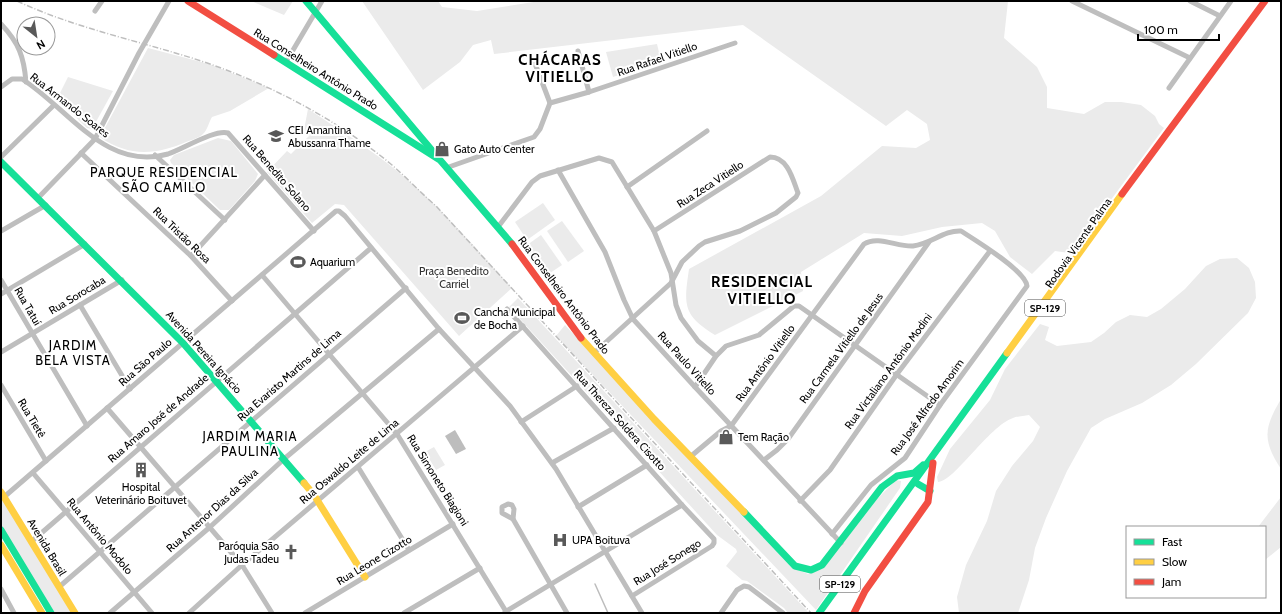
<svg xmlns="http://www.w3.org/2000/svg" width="1282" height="614" viewBox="0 0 1282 614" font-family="Cabin,sans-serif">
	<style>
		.green { fill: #ebebeb }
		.water { fill: #bdbdbd }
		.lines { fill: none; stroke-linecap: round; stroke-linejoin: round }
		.stream { stroke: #bdbdbd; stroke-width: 1.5 }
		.street { stroke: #bebebe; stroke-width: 5 }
		.fast { stroke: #16e098; stroke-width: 7 }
		.slow { stroke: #ffcf43; stroke-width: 7 }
		.jam { stroke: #f24e42; stroke-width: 7 }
		.rail { stroke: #bebebe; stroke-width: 1.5; stroke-dasharray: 6 2 1 2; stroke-linecap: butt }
		.labels { text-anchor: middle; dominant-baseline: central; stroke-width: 4; stroke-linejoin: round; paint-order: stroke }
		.shield { fill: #fff; stroke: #4c4c4c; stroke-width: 1 }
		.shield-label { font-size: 10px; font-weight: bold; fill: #000 }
		.street-label { font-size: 11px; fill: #000; stroke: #fff }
		.poi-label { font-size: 11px; fill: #000; stroke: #fff; text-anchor: start }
		.park-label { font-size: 11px; fill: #313131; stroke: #fff }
		.quarter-label { font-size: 13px; letter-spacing: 1px; fill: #000; stroke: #fff }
		.district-label { font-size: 15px; font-weight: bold; letter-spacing: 1px; fill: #000; stroke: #fff }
	</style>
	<rect width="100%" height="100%" fill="#fff"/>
	<g class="green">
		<polygon points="251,1 293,1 284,15"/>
		<path d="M 362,1 L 438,1 L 442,7 L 477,11 L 540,1 L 1008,1 L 1004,38 L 1037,67 L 1047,87 L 1047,108 L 1084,114 L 1105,102 L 1121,102 L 1141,105 L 1155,116 L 1159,124 L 1164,128 L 1079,243 L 1069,253 L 1055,251 L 1032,274 L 1010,257 L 995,231 L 982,223 L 942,227 L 902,236 L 864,233 L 801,272 L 803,291 L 715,335 C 682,315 684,304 689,269 L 821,196 L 882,146 L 916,148 L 930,140 L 927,124 L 907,110 L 886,126 L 743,25 L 494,54 L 491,40 L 473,45 L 460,62 L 423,90 Z"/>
		<polygon points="657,44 661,61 613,77 606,52"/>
		<path d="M 148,48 L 209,64 L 269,88 L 230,111 L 212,117 C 209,122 207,131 203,134 C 199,138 191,140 186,142 C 156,155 128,157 100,137 Z"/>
		<polygon points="68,77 113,91 92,129 87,128 57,99"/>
		<path d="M 308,109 C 340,130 372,150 402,175 C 442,208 477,250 512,288 L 459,336 L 344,205 L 335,204 L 312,223 L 267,172 L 287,151 L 291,154 L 310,135 L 304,130 Z"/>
		<polygon points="218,138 231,141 258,174 255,181 229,210 220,210 171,163 170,160 174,155"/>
		<polygon points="543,203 555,220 527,240 515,222"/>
		<polygon points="562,221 584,251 568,262 547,231"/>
		<polygon points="541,235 562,265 544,277 523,248"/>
		<path d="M 1237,258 L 1249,268 L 1255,282 L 1256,298 L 1248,313 L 1196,364 L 1171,385 L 1142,403 L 1105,419 L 1091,428 L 1067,471 L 1046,518 L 1035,548 L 1029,580 L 1018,613 L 959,613 L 957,597 L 966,565 L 987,521 L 996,491 L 1012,466 L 1033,441 L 1040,427 L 1029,415 C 1024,416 1018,416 1013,418 C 989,426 954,482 938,482 L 937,477 L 950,449 L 990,400 L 1005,369 L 1040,324 L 1049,327 L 1045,340 L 1057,346 L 1091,342 L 1104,333 L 1116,322 L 1130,315 L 1147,317 L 1161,309 L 1185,289 L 1206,266 L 1220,259 Z"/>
		<polygon points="518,298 809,613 788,613 784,608 747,581 742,580 726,566 737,552 736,549 717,535 509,307"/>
		<polygon points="565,325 791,567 808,574 823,568 875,501 896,480 901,481 900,488 816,610 556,336"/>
		<path d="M 1281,399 L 1281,469 C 1262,440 1264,428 1281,399 Z"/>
		<polygon points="434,447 445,465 436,470 425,452"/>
		<polygon points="1,493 74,613 54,613 1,525"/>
		<polygon points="1281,497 1281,547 1265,560 1265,527 1258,527"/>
	</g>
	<polygon class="water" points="455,430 466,449 456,454 445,436"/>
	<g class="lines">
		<polyline class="stream" points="595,584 608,613"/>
		<g class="street">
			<polyline points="1072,1 1190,58"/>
			<polyline points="1190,1 1220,16"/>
			<polyline points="95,11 102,1"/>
			<path d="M 1,24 C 19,43 24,57 26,82"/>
			<polyline points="578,51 589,92"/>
			<polyline points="534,61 550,103"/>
			<polyline points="286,62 322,1"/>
			<path d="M 1,87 L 12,79 L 22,79 C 68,108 106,172 168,154 C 183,149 215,129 228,133 L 314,231"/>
			<polyline points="1169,88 1231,1"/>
			<polyline points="81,153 191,256 232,301"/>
			<polyline points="155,155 225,220"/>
			<polyline points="1,157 54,105"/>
			<polyline points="446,168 534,137 540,129 550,103 589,92 735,43"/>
			<polyline points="558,170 605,252 624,300 633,319 695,387 841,543"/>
			<polyline points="627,187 707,131"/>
			<polyline points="38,198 95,139 139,53 169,1"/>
			<polyline points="498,227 532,182 540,176 599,158 612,162 654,231 671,273 676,305 681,318 698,341 716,356"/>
			<polyline points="1,231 46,205"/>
			<polyline points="191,256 265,175"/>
			<polyline points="262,275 397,434 507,613"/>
			<polyline points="1,280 87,426"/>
			<polyline points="1,294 85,244"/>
			<polyline points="80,305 130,389"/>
			<polyline points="507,309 682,505 714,539 714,543 712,546 632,596"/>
			<polyline points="1,352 122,280"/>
			<path d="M 594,353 L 671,283 L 682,262 L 699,246 L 705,242 L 740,231 L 776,213 L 796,197 L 798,193 C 793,180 788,157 770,157 L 654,231"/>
			<polyline points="1,385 46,461"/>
			<polyline points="695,387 716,356 726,346 759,335 794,306 799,306 940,405"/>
			<polyline points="107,408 242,565 272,613"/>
			<polyline points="521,422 577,386"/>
			<path d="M 690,457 L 721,431 L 731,426 L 864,244 C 878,235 897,247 913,246 C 931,244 944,230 961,231 C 975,240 1026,271 1027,286 L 940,405 L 905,458 L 871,485 L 832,534"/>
			<polyline points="764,460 777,450 788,439 929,242"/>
			<polyline points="552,463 614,428"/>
			<polyline points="358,467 409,550"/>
			<polyline points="33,473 152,613"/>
			<polyline points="4,497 336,211 339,211 345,216 439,329 510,406 556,469 642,613"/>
			<polyline points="800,501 830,470 897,374 990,251"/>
			<polygon points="508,504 512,505 514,509 513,519 502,513 502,507"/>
			<polyline points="578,507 647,465"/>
			<polyline points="513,519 567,613"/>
			<polyline points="31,542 371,248"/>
			<polyline points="59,587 406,288"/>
			<polyline points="1,589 14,613"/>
			<polyline points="505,612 682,505"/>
			<polyline points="110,613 210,527 284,459 439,329"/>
			<polyline points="189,613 242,565 523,326"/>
			<polyline points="305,613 453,524"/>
			<polyline points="404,613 480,568"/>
			<polyline points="721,613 737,590 744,586 749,587 783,613"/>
		</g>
		<g class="fast">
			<polyline points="306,1 435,154"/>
			<polyline points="274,55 440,160 512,244"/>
			<polyline points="1,162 183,343 304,483"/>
			<polyline points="918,484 930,491"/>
			<polyline points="744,512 795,566 811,570 822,565 882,487 897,476 914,473 923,465"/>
			<polyline points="1,530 51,613"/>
			<polyline points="819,613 1007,353"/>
		</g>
		<g class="slow">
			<polyline points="581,338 654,419 744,512"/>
			<polyline points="1007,353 1122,194"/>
			<polyline points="304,483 314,495 365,577"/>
			<polyline points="1,492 75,613"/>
			<polyline points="1,545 42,613"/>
		</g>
		<g class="jam">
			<polyline points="188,1 274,55"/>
			<polyline points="1122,194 1265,1"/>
			<polyline points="512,244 581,338"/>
			<polyline points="854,613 865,591 928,502 933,463"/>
		</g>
		<path class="rail" d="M 17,1 C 79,30 146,42 210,64 C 275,87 339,121 392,165 C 407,178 421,193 436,206 L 811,613"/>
	</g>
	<defs>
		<g id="school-bare" transform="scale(1.2)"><path d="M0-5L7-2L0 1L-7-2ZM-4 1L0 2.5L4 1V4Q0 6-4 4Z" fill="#595959" stroke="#fff" stroke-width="2.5" paint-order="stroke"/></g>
		<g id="shop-bare" transform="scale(1.2)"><path d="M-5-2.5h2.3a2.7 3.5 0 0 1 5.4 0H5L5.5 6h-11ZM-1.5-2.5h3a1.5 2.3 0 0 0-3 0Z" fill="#595959" stroke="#fff" stroke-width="2.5" paint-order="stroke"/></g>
		<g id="stadium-bare" transform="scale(1.2)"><path d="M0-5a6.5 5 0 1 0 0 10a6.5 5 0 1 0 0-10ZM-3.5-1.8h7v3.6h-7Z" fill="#595959" stroke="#fff" stroke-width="2.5" paint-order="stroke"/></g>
		<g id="building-bare" transform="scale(1.2)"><path d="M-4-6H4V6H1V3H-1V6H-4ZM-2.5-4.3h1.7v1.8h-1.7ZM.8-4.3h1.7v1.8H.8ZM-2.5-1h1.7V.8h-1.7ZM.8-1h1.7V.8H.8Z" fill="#595959" stroke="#fff" stroke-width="2.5" paint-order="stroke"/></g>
		<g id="hospital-bare" transform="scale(1.2)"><path d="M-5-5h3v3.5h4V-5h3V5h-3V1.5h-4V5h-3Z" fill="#595959" stroke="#fff" stroke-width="2.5" paint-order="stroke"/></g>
		<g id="church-bare" transform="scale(1.2)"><path d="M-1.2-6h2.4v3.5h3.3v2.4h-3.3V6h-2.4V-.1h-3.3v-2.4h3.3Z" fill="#595959" stroke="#fff" stroke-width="2.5" paint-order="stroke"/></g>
	</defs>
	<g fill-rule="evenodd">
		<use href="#school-bare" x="276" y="136"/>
		<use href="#shop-bare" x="442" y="149"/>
		<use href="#stadium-bare" x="298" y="262"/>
		<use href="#stadium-bare" x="462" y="318"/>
		<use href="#shop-bare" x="726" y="437"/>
		<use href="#building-bare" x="141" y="470"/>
		<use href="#hospital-bare" x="560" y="540"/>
		<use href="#church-bare" x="291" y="552"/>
	</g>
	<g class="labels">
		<g class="shield">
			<rect x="1025" y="300" width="40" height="16" rx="3"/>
			<rect x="820" y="576" width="40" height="16" rx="3"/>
		</g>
		<g class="shield-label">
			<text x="1045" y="308">SP-129</text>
			<text x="840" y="584">SP-129</text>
		</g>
		<g class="street-label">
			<text transform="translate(657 59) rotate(-19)">Rua Rafael Vitiello</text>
			<text transform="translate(316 69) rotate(32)">Rua Conselheiro Antônio Prado</text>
			<text transform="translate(70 105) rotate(38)">Rua Armando Soares</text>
			<text transform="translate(277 173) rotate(49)">Rua Benedito Solano</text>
			<text transform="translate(710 184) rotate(-33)">Rua Zeca Vitiello</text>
			<text transform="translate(182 235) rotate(44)">Rua Tristão Rosa</text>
			<text transform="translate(1078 243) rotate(-55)">Rodovia Vicente Palma</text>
			<text transform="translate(77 295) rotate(-31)">Rua Sorocaba</text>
			<text transform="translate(564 295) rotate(53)">Rua Conselheiro Antônio Prado</text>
			<text transform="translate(28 306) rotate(60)">Rua Tatuí</text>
			<text transform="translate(841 348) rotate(-54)">Rua Carmela Vitiello de Jesus</text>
			<text transform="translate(204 352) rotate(48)">Avenida Pereira Ignácio</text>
			<text transform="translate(145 362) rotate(-41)">Rua São Paulo</text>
			<text transform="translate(687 363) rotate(48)">Rua Paulo Vitiello</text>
			<text transform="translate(765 363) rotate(-54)">Rua Antônio Vitiello</text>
			<text transform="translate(888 371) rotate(-54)">Rua Victaliano Antônio Modini</text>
			<text transform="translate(289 375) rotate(-41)">Rua Evaristo Martins de Lima</text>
			<text transform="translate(927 407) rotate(-54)">Rua José Alfredo Amorim</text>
			<text transform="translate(32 418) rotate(59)">Rua Tietê</text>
			<text transform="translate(158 418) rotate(-41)">Rua Amaro José de Andrade</text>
			<text transform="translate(620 420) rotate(48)">Rua Thereza Soldera Cisotto</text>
			<text transform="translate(349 461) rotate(-40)">Rua Oswaldo Leite de Lima</text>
			<text transform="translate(438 480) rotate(58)">Rua Simoneto Biagioni</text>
			<text transform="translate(212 510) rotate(-42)">Rua Antenor Dias da Silva</text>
			<text transform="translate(100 536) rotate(50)">Rua Antônio Modolo</text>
			<text transform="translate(47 547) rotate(59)">Avenida Brasil</text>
			<text transform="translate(374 560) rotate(-31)">Rua Leone Cizotto</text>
			<text transform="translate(667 562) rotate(-32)">Rua José Sonego</text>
		</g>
		<g class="poi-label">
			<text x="288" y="130">CEI Amantina<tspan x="288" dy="13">Abussanra Thame</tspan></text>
			<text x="454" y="149">Gato Auto Center</text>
			<text x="310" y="262">Aquarium</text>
			<text x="474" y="312">Cancha Municipal<tspan x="474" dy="13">de Bocha</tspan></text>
			<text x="738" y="437">Tem Ração</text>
			<text x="141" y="487" text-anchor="middle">Hospital<tspan x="141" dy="13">Veterinário Boituvet</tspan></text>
			<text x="572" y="540">UPA Boituva</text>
			<text x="279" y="546" text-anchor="end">Paróquia São<tspan x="279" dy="13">Judas Tadeu</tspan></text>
		</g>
		<g class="park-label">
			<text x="454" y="271">Praça Benedito<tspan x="454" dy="13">Carriel</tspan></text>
		</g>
		<g class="quarter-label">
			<text x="164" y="172">PARQUE RESIDENCIAL<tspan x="164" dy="15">SÃO CAMILO</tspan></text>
			<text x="73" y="345">JARDIM<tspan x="73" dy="15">BELA VISTA</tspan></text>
			<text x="250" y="436">JARDIM MARIA<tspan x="250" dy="15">PAULINA</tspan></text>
		</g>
		<g class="district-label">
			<text x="560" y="60">CHÁCARAS<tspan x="560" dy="17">VITIELLO</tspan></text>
			<text x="762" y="282">RESIDENCIAL<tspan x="762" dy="17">VITIELLO</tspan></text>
		</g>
	</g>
	<rect width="1282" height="614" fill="none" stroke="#000000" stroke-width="4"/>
	<rect x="1126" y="526" width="140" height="72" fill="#ffffff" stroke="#999999"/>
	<rect x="1134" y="539" width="20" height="6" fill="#16e098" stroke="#999999"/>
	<text x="1162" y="546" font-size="12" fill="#000000">Fast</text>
	<rect x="1134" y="559" width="20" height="6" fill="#ffcf43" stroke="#999999"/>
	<text x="1162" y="566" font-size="12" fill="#000000">Slow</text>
	<rect x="1134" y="579" width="20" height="6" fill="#f24e42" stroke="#999999"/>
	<text x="1162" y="586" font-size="12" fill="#000000">Jam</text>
	<g transform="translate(36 36) rotate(150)"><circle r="19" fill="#ffffff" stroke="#999999"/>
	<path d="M0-3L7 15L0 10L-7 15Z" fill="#595959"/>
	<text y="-6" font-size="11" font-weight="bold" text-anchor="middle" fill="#000000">N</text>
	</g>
	<path d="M1138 34v6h81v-6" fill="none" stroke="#000000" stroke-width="2"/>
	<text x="1144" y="34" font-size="12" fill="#000000" stroke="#ffffff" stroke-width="3" paint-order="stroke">100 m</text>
</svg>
